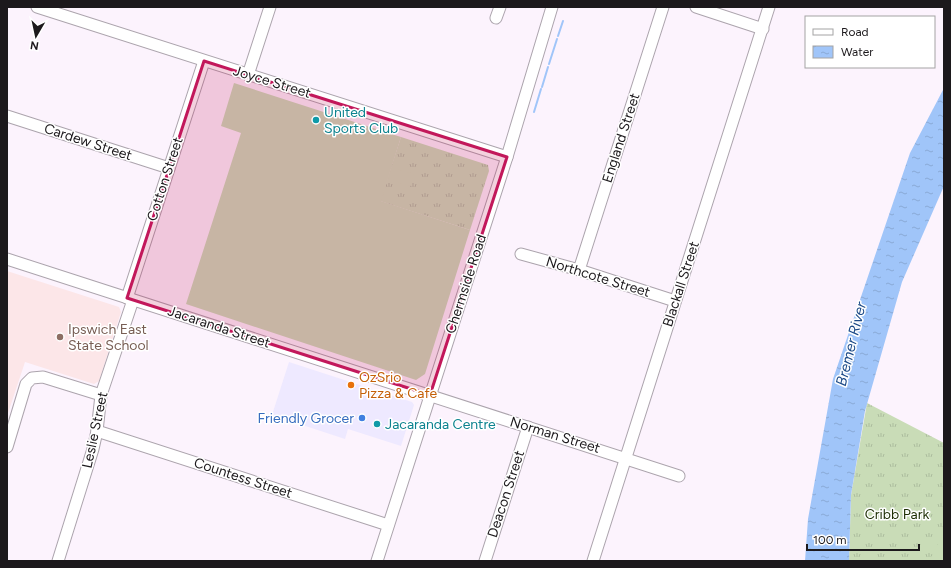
<svg xmlns="http://www.w3.org/2000/svg" width="951" height="568" viewBox="0 0 951 568" font-family="Figtree,sans-serif">
	<style>
		.commercial { fill: #eee9ff }
		.education { fill: #fce6e8 }
		.grass { fill: url(#grass-tufts) }
		.pitch { fill: #c9dcb7 }
		.water { fill: url(#water-ripples) }
		.lines { fill: none; stroke-linecap: round; stroke-linejoin: round }
		.stream { stroke: #a0c5f9; stroke-width: 2 }
		.minor-casing { stroke: #aca4ad; stroke-width: 13 }
		.minor { stroke: #fff; stroke-width: 11 }
		.marked { fill: #c2185b; fill-opacity: 0.2; stroke: #c2185b; stroke-width: 3; stroke-linejoin: round }
		.culture-dot { fill: #0f9aa8; stroke: #fff; stroke-width: 1.5 }
		.education-dot { fill: #8d6e63; stroke: #fff; stroke-width: 1.5 }
		.food-dot { fill: #e8710a; stroke: #fff; stroke-width: 1.5 }
		.shop-dot { fill: #3f7fe0; stroke: #fff; stroke-width: 1.5 }
		.labels { text-anchor: middle; dominant-baseline: central; stroke-width: 3; stroke-linejoin: round; paint-order: stroke }
		.street-label { font-size: 14px; fill: #1c191c; stroke: #fff }
		.culture-label { font-size: 14px; fill: #0d838f; stroke: #fff; text-anchor: start }
		.education-label { font-size: 14px; fill: #785e54; stroke: #fff; text-anchor: start }
		.food-label { font-size: 14px; fill: #c56008; stroke: #fff; text-anchor: start }
		.shop-label { font-size: 14px; fill: #366cbe; stroke: #fff; text-anchor: end }
		.park-label { font-size: 14px; fill: #1e2f05; stroke: #fff }
		.water-label { font-size: 15px; font-style: italic; fill: #1c4a87; stroke: #fff }
	</style>
	<defs>
		<pattern id="grass-tufts" width="24" height="20" patternUnits="userSpaceOnUse"><rect width="24" height="20" fill="#c9dcb7"/><path d="M3 7l-1-3M5 7V3M7 7l1-3M15 17l-1-3M17 17v-4M19 17l1-3" fill="none" stroke="#acbc9d"/></pattern>
		<pattern id="water-ripples" width="26" height="14" patternUnits="userSpaceOnUse"><rect width="26" height="14" fill="#a0c5f9"/><path d="M2 4q2-2 4 0t4 0M15 11q2-2 4 0t4 0" fill="none" stroke="#89a9d5"/></pattern>
	</defs>
	<rect width="100%" height="100%" fill="#fcf3fd"/>
	<polygon class="commercial" points="289,362 412,402 414,405 401,446 348,429 345,439 272,415"/>
	<polygon class="education" points="7,271 119,307 121,312 99,381 94,384 25,362 7,416"/>
	<g class="grass">
		<polygon points="401,137 488,165 489,171 470,230 380,201"/>
		<polygon points="867,403 944,443 944,561 849,561 851,495"/>
	</g>
	<g class="pitch">
		<polygon points="234,83 401,137 381,201 470,230 425,374 416,380 186,304 241,133 221,126"/>
		<polygon points="397,169 414,174 411,186 393,181"/>
		<polygon points="944,533 944,561 929,561"/>
	</g>
	<polygon class="water" points="944,88 944,186 902,282 865,411 851,495 849,561 805,561 808,519 833,379 910,153"/>
	<g class="lines">
		<g class="stream">
			<polyline points="558,36 563,21"/>
			<polyline points="549,64 557,39"/>
			<polyline points="542,87 548,67"/>
			<polyline points="534,112 541,89"/>
		</g>
		<g class="minor-casing">
			<g id="minor">
				<polyline points="37,7 507,157"/>
				<polyline points="696,7 763,29"/>
				<polyline points="496,18 500,7"/>
				<polyline points="248,75 270,7"/>
				<polyline points="7,116 169,168"/>
				<polyline points="521,254 579,270 675,301"/>
				<polyline points="7,259 679,476"/>
				<polyline points="579,270 663,7"/>
				<polyline points="127,298 204,61"/>
				<polyline points="97,431 388,525"/>
				<polyline points="7,447 26,384 32,378 43,377 101,395"/>
				<polyline points="58,561 93,449 97,431 101,395 133,300"/>
				<polyline points="377,561 507,157 552,7"/>
				<polyline points="485,561 528,427"/>
				<polyline points="593,561 769,7"/>
			</g>
		</g>
		<use href="#minor" class="minor"/>
	</g>
	<path class="marked" d="M 204,61 L 507,157 L 430,395 L 127,298 Z"/>
	<g class="culture-dot">
		<circle cx="316" cy="120" r="4"/>
		<circle cx="377" cy="424" r="4"/>
	</g>
	<circle class="education-dot" cx="60" cy="337" r="4"/>
	<circle class="food-dot" cx="351" cy="385" r="4"/>
	<circle class="shop-dot" cx="362" cy="418" r="4"/>
	<g class="labels">
		<g class="street-label">
			<text transform="translate(272 82) rotate(17)">Joyce Street</text>
			<text transform="translate(621 138) rotate(-72)">England Street</text>
			<text transform="translate(88 142) rotate(18)">Cardew Street</text>
			<text transform="translate(165 179) rotate(-72)">Cotton Street</text>
			<text transform="translate(598 277) rotate(17)">Northcote Street</text>
			<text transform="translate(466 284) rotate(-72)">Chermside Road</text>
			<text transform="translate(681 284) rotate(-72)">Blackall Street</text>
			<text transform="translate(219 327) rotate(18)">Jacaranda Street</text>
			<text transform="translate(95 430) rotate(-78)">Leslie Street</text>
			<text transform="translate(555 435) rotate(17)">Norman Street</text>
			<text transform="translate(243 478) rotate(18)">Countess Street</text>
			<text transform="translate(506 494) rotate(-72)">Deacon Street</text>
		</g>
		<g class="culture-label">
			<text x="324" y="112">United<tspan x="324" dy="16">Sports Club</tspan></text>
			<text x="385" y="424">Jacaranda Centre</text>
		</g>
		<g class="education-label">
			<text x="68" y="329">Ipswich East<tspan x="68" dy="16">State School</tspan></text>
		</g>
		<g class="food-label">
			<text x="359" y="377">OzSrio<tspan x="359" dy="16">Pizza &amp; Cafe</tspan></text>
		</g>
		<g class="shop-label">
			<text x="354" y="418">Friendly Grocer</text>
		</g>
		<g class="park-label">
			<text x="897" y="514">Cribb Park</text>
		</g>
		<g class="water-label">
			<text transform="translate(851 344) rotate(-76)">Bremer River</text>
		</g>
	</g>
	<rect width="951" height="568" fill="none" stroke="#1c191c" stroke-width="16"/>
	<rect x="805" y="16" width="130" height="52" fill="#ffffff" stroke="#a4a3a4"/>
	<rect x="813" y="29" width="20" height="6" fill="#ffffff" stroke="#a4a3a4"/>
	<text x="841" y="36" font-size="12" fill="#1c191c">Road</text>
	<rect x="813" y="46" width="20" height="12" fill="url(#water-ripples)" stroke="#a4a3a4"/>
	<text x="841" y="56" font-size="12" fill="#1c191c">Water</text>
	<g transform="translate(36 36) rotate(189)" stroke="#ffffff" stroke-width="3" paint-order="stroke">
	<path d="M0-3L7 15L0 10L-7 15Z" fill="#1c191c"/>
	<text y="-6" font-size="11" font-weight="bold" text-anchor="middle" fill="#1c191c">N</text>
	</g>
	<path d="M807 544v6h112v-6" fill="none" stroke="#1c191c" stroke-width="2"/>
	<text x="813" y="544" font-size="12" fill="#1c191c" stroke="#ffffff" stroke-width="3" paint-order="stroke">100 m</text>
</svg>
